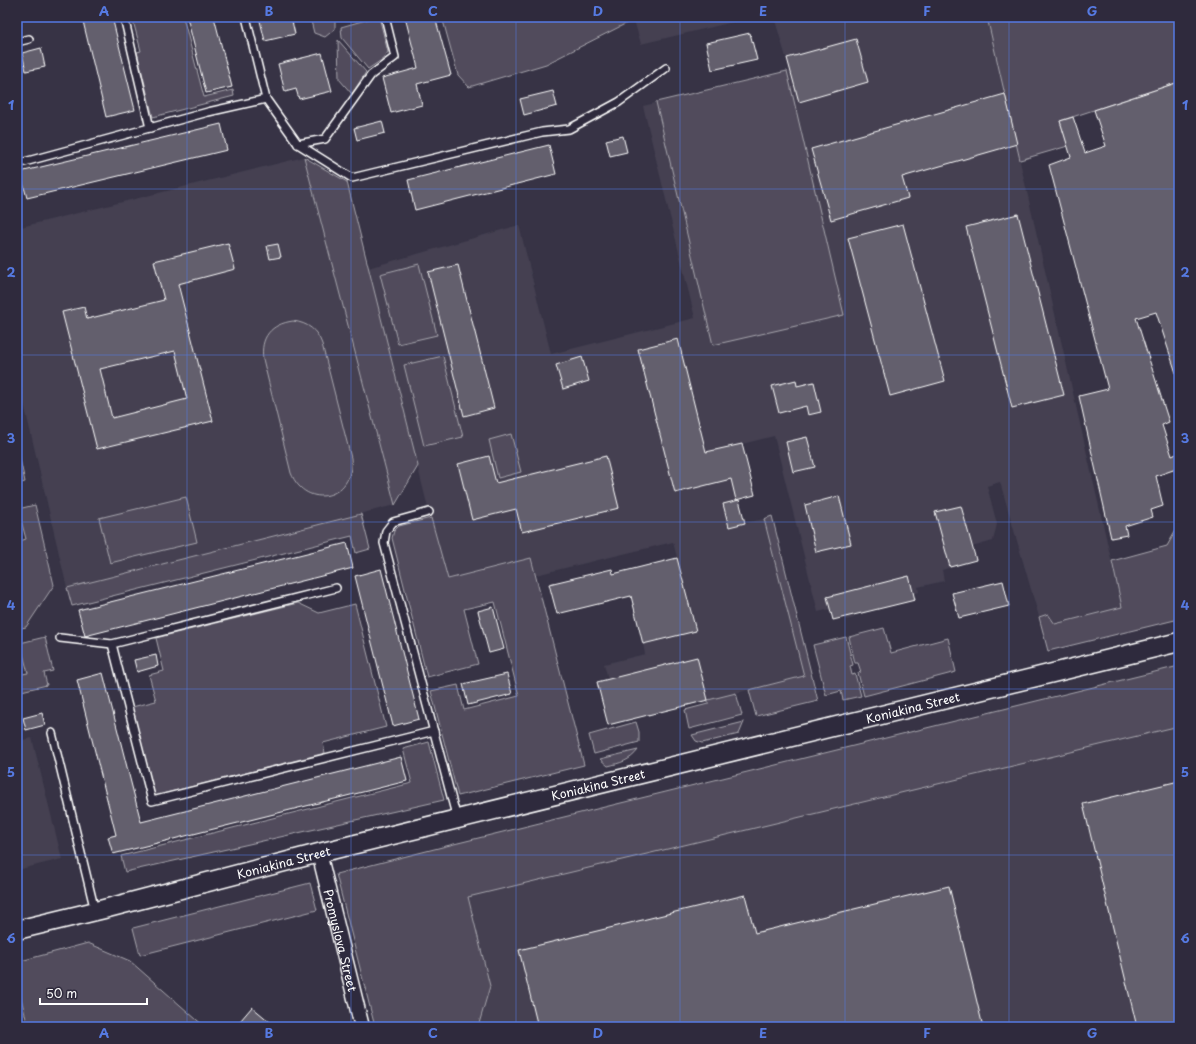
<svg xmlns="http://www.w3.org/2000/svg" width="1196" height="1044" viewBox="0 0 1196 1044" font-family="'Playpen Sans',sans-serif">
	<style>
		.built { fill: #444051 }
		.green { fill: #514c5c; stroke: #a8a6ae }
		.building { fill: #635f6d; stroke: #fff; fill-rule: evenodd }
		.lines { fill: none; stroke-linecap: round; stroke-linejoin: round }
		.service-casing { stroke: #fff; stroke-width: 10 }
		.minor-casing { stroke: #fff; stroke-width: 17 }
		.tertiary-casing { stroke: #fff; stroke-width: 21 }
		.service { stroke: #2f2a3d; stroke-width: 7 }
		.minor { stroke: #2f2a3d; stroke-width: 14 }
		.tertiary { stroke: #2f2a3d; stroke-width: 18 }
		.grid { fill: none; stroke: #567ae2; stroke-width: 1; stroke-opacity: 0.55 }
		.labels { text-anchor: middle; dominant-baseline: central; stroke-width: 3; stroke-linejoin: round; paint-order: stroke }
		.street-label { font-size: 12px; fill: #fff; stroke: #2f2a3d }
		.neatline { fill: none; stroke: #567ae2; stroke-width: 1.5 }
		.grid-label { font-size: 13px; text-anchor: middle; font-weight: bold; fill: #567ae2 }
	</style>
	<rect width="100%" height="100%" fill="#373345"/>
	<filter id="ink" filterUnits="userSpaceOnUse"><feTurbulence type="fractalNoise" baseFrequency=".025" numOctaves="2"/><feDisplacementMap in="SourceGraphic" scale="8" xChannelSelector="R" yChannelSelector="G"/><feConvolveMatrix kernelMatrix="1 2 1 2 8 2 1 2 1" color-interpolation-filters="sRGB"/></filter>
	<g filter="url(#ink)">
		<g class="built">
			<polygon points="633,17 754,17 641,44"/>
			<polygon points="774,17 987,17 1122,607 1055,624 1048,615 1039,617 1000,482 987,486 997,524 993,541 972,547 975,560 942,570 944,581 918,587 919,592 913,594 915,600 853,615 854,618 846,620 845,617 833,620 830,609 818,612 774,436 742,444 755,495 739,500 745,523 764,519 804,676 708,700 696,657 608,679 604,664 645,654 643,644 696,631 673,542 536,575 531,558 447,579 429,512 368,268 519,225 551,354 695,318 643,106 790,71"/>
			<polygon points="304,157 395,505 67,588 24,404 17,366 17,228"/>
			<polygon points="1179,726 1179,1027 478,1027 490,986 468,897"/>
			<polygon points="32,738 62,859 17,870 17,741"/>
		</g>
		<g class="green">
			<polygon points="132,17 183,17 204,97 233,90 234,96 153,117 137,52 141,51"/>
			<polygon points="310,17 335,17 335,29 325,37 314,33"/>
			<polygon points="376,17 379,17 388,52 383,59 368,69 342,38 341,27"/>
			<polygon points="442,17 633,17 633,20 546,64 469,87 458,75"/>
			<polygon points="987,17 1179,17 1179,82 1060,121 1068,146 1020,160"/>
			<polygon points="338,40 366,72 352,94 339,79"/>
			<polygon points="787,71 844,315 713,345 656,102"/>
			<polygon points="304,157 347,182 418,466 395,505"/>
			<polygon points="419,264 437,335 398,344 380,274"/>
			<path d="M 293,321 C 308,323 317,330 322,344 L 351,458 C 355,499 306,511 291,473 L 263,359 C 260,337 271,324 293,321 Z"/>
			<polygon points="443,356 463,437 424,446 404,365"/>
			<polygon points="511,434 521,472 498,478 489,440"/>
			<polygon points="17,445 25,482 17,484"/>
			<polygon points="186,497 197,542 110,563 99,518"/>
			<polygon points="35,505 54,585 26,627 17,629 17,542 26,539 18,509"/>
			<polygon points="361,514 370,549 356,553 352,536 72,606 67,588"/>
			<polygon points="772,516 818,701 756,716 749,690 804,676 764,519"/>
			<polygon points="431,518 448,579 531,558 584,765 458,796 431,691 458,685 464,710 519,696 495,602 464,609 478,664 427,677 392,538 394,531 399,526"/>
			<polygon points="1179,525 1179,619 1048,651 1039,617 1048,614 1055,624 1122,607 1112,561 1167,546"/>
			<polygon points="298,603 319,613 355,604 386,727 323,743 325,753 154,796 132,707 156,701 149,675 164,671 156,638"/>
			<polygon points="884,628 891,653 948,638 956,672 864,696 858,673 861,672 858,663 855,663 849,637"/>
			<polygon points="45,637 53,671 44,673 47,685 17,692 17,675 28,673 20,643"/>
			<polygon points="846,637 853,665 850,666 852,675 855,674 861,696 843,700 841,691 826,695 813,645"/>
			<polygon points="1179,666 1179,726 468,897 490,986 478,1027 375,1027 336,874 454,844"/>
			<polygon points="736,693 742,715 689,729 685,710 708,704 708,700"/>
			<polygon points="636,722 639,732 639,742 594,754 589,735"/>
			<polygon points="744,722 739,734 702,743 696,741 692,735"/>
			<polygon points="429,742 444,800 125,872 121,856 412,783 403,749"/>
			<path d="M 638,750 C 630,761 620,763 608,766 L 600,759 Z"/>
			<polygon points="310,883 317,910 140,955 133,928"/>
			<polygon points="88,943 130,961 205,1027 28,1027 17,981 17,962"/>
		</g>
		<g class="building">
			<polygon points="82,17 112,17 135,110 106,117"/>
			<polygon points="187,17 214,17 232,87 206,93"/>
			<polygon points="259,17 291,17 295,34 265,41"/>
			<polygon points="405,17 435,17 451,75 417,84 422,105 391,113 382,78 418,68"/>
			<polygon points="750,33 757,60 712,70 706,43"/>
			<polygon points="856,39 868,82 799,102 787,58"/>
			<polygon points="41,48 45,67 26,71 22,53"/>
			<polygon points="322,53 332,91 299,99 296,89 285,92 278,64"/>
			<polygon points="1179,82 1179,375 1177,376 1156,312 1136,318 1169,422 1162,425 1172,456 1179,453 1179,468 1156,476 1163,506 1151,510 1153,517 1125,526 1127,535 1111,538 1079,396 1108,389 1049,165 1071,157 1060,121 1073,117 1085,153 1106,146 1094,110"/>
			<polygon points="553,91 557,106 524,115 520,99"/>
			<polygon points="1005,94 1017,144 902,177 908,198 831,220 811,149"/>
			<polygon points="382,121 385,133 357,140 354,128"/>
			<polygon points="221,124 227,150 27,198 20,172"/>
			<polygon points="623,136 627,152 610,156 606,140"/>
			<polygon points="549,145 556,174 415,210 408,180"/>
			<polygon points="1018,214 1064,395 1012,408 966,227"/>
			<polygon points="903,224 945,381 890,396 848,238"/>
			<path d="M 228,243 L 235,269 L 178,284 L 213,421 L 97,449 L 62,312 L 84,307 L 87,319 L 164,300 L 154,261 ZM 175,351 L 187,399 L 112,418 L 100,369 Z"/>
			<polygon points="278,244 281,257 270,259 267,246"/>
			<polygon points="458,265 494,408 464,416 428,272"/>
			<polygon points="678,339 706,452 742,444 755,495 736,500 731,479 675,493 638,349"/>
			<polygon points="582,357 589,381 563,389 556,365"/>
			<polygon points="796,380 797,386 814,382 821,412 808,415 806,406 779,413 772,386"/>
			<polygon points="807,437 815,467 793,472 786,442"/>
			<polygon points="489,456 496,483 606,456 619,508 522,532 516,509 472,520 458,464"/>
			<polygon points="839,496 851,544 816,552 805,505"/>
			<polygon points="739,500 745,523 729,527 723,504"/>
			<polygon points="961,506 976,560 950,567 935,512"/>
			<polygon points="347,543 353,568 85,636 78,610"/>
			<polygon points="677,558 696,631 643,644 631,596 557,614 549,584 612,569 613,574"/>
			<polygon points="381,569 419,719 393,726 355,576"/>
			<polygon points="909,576 915,600 833,620 827,597"/>
			<polygon points="1003,581 1009,606 959,618 952,593"/>
			<polygon points="493,607 504,649 489,653 478,611"/>
			<polygon points="156,655 158,666 137,672 134,660"/>
			<polygon points="697,657 708,700 608,725 597,682"/>
			<polygon points="103,673 141,822 401,757 407,781 113,854 108,837 116,835 77,680"/>
			<polygon points="507,674 512,694 468,705 463,684"/>
			<polygon points="42,713 45,725 26,730 23,718"/>
			<polygon points="1179,781 1179,1027 1137,1027 1083,804"/>
			<polygon points="949,886 983,1027 538,1027 519,950 745,895 755,933"/>
			<polygon points="252,1007 276,1027 235,1027"/>
		</g>
		<g class="lines">
			<g class="service-casing">
				<g id="service">
					<polyline points="124,17 150,128"/>
					<polyline points="17,42 29,39"/>
					<polyline points="266,99 298,144 352,178 542,132 569,129 619,102 666,68"/>
					<polyline points="298,144 325,139 371,75 395,57 385,17"/>
					<polyline points="17,164 208,112 266,99 246,17"/>
					<polyline points="429,512 393,522 386,531 384,543 457,819"/>
					<polyline points="336,588 112,644 152,801 434,731"/>
					<polyline points="60,638 112,644"/>
					<polyline points="52,733 95,911"/>
				</g>
			</g>
			<g class="minor-casing">
				<g id="minor">
					<path id="s1" d="M 319,853 L 362,1027"/>
				</g>
			</g>
			<g class="tertiary-casing">
				<g id="tertiary">
					<path id="s2" d="M 17,930 L 104,909 L 319,853 L 1179,642"/>
				</g>
			</g>
			<use href="#service" class="service"/>
			<use href="#minor" class="minor"/>
			<use href="#tertiary" class="tertiary"/>
		</g>
	</g>
	<path class="grid" d="M 187,17 L 187,1027M 351,17 L 351,1027M 516,17 L 516,1027M 680,17 L 680,1027M 845,17 L 845,1027M 1009,17 L 1009,1027M 17,189 L 1179,189M 17,355 L 1179,355M 17,522 L 1179,522M 17,689 L 1179,689M 17,855 L 1179,855"/>
	<g class="labels">
		<g class="street-label">
			<text stroke="none"><textPath href="#s2" startOffset="923">Koniakina Street</textPath></text>
			<text stroke="none"><textPath href="#s2" startOffset="599">Koniakina Street</textPath></text>
			<text stroke="none"><textPath href="#s2" startOffset="275">Koniakina Street</textPath></text>
			<text stroke="none"><textPath href="#s1" startOffset="90">Promyslova Street</textPath></text>
		</g>
	</g>
	<rect width="1196" height="1044" fill="none" stroke="#2f2a3d" stroke-width="44"/>
	<path d="M40 998v6h107v-6" fill="none" stroke="#ffffff" stroke-width="2"/>
	<text x="46" y="998" font-size="12" fill="#ffffff" stroke="#2f2a3d" stroke-width="3" paint-order="stroke">50 m</text>
	<rect x="22" y="22" width="1152" height="1000" class="neatline"/>
	<g class="grid-label">
		<text x="104" y="16">A</text>
		<text x="269" y="16">B</text>
		<text x="433" y="16">C</text>
		<text x="598" y="16">D</text>
		<text x="763" y="16">E</text>
		<text x="927" y="16">F</text>
		<text x="1092" y="16">G</text>
		<text x="11" y="110">1</text>
		<text x="1185" y="110">1</text>
		<text x="11" y="277">2</text>
		<text x="1185" y="277">2</text>
		<text x="11" y="443">3</text>
		<text x="1185" y="443">3</text>
		<text x="11" y="610">4</text>
		<text x="1185" y="610">4</text>
		<text x="11" y="777">5</text>
		<text x="1185" y="777">5</text>
		<text x="11" y="943">6</text>
		<text x="1185" y="943">6</text>
		<text x="104" y="1038">A</text>
		<text x="269" y="1038">B</text>
		<text x="433" y="1038">C</text>
		<text x="598" y="1038">D</text>
		<text x="763" y="1038">E</text>
		<text x="927" y="1038">F</text>
		<text x="1092" y="1038">G</text>
	</g>
</svg>
